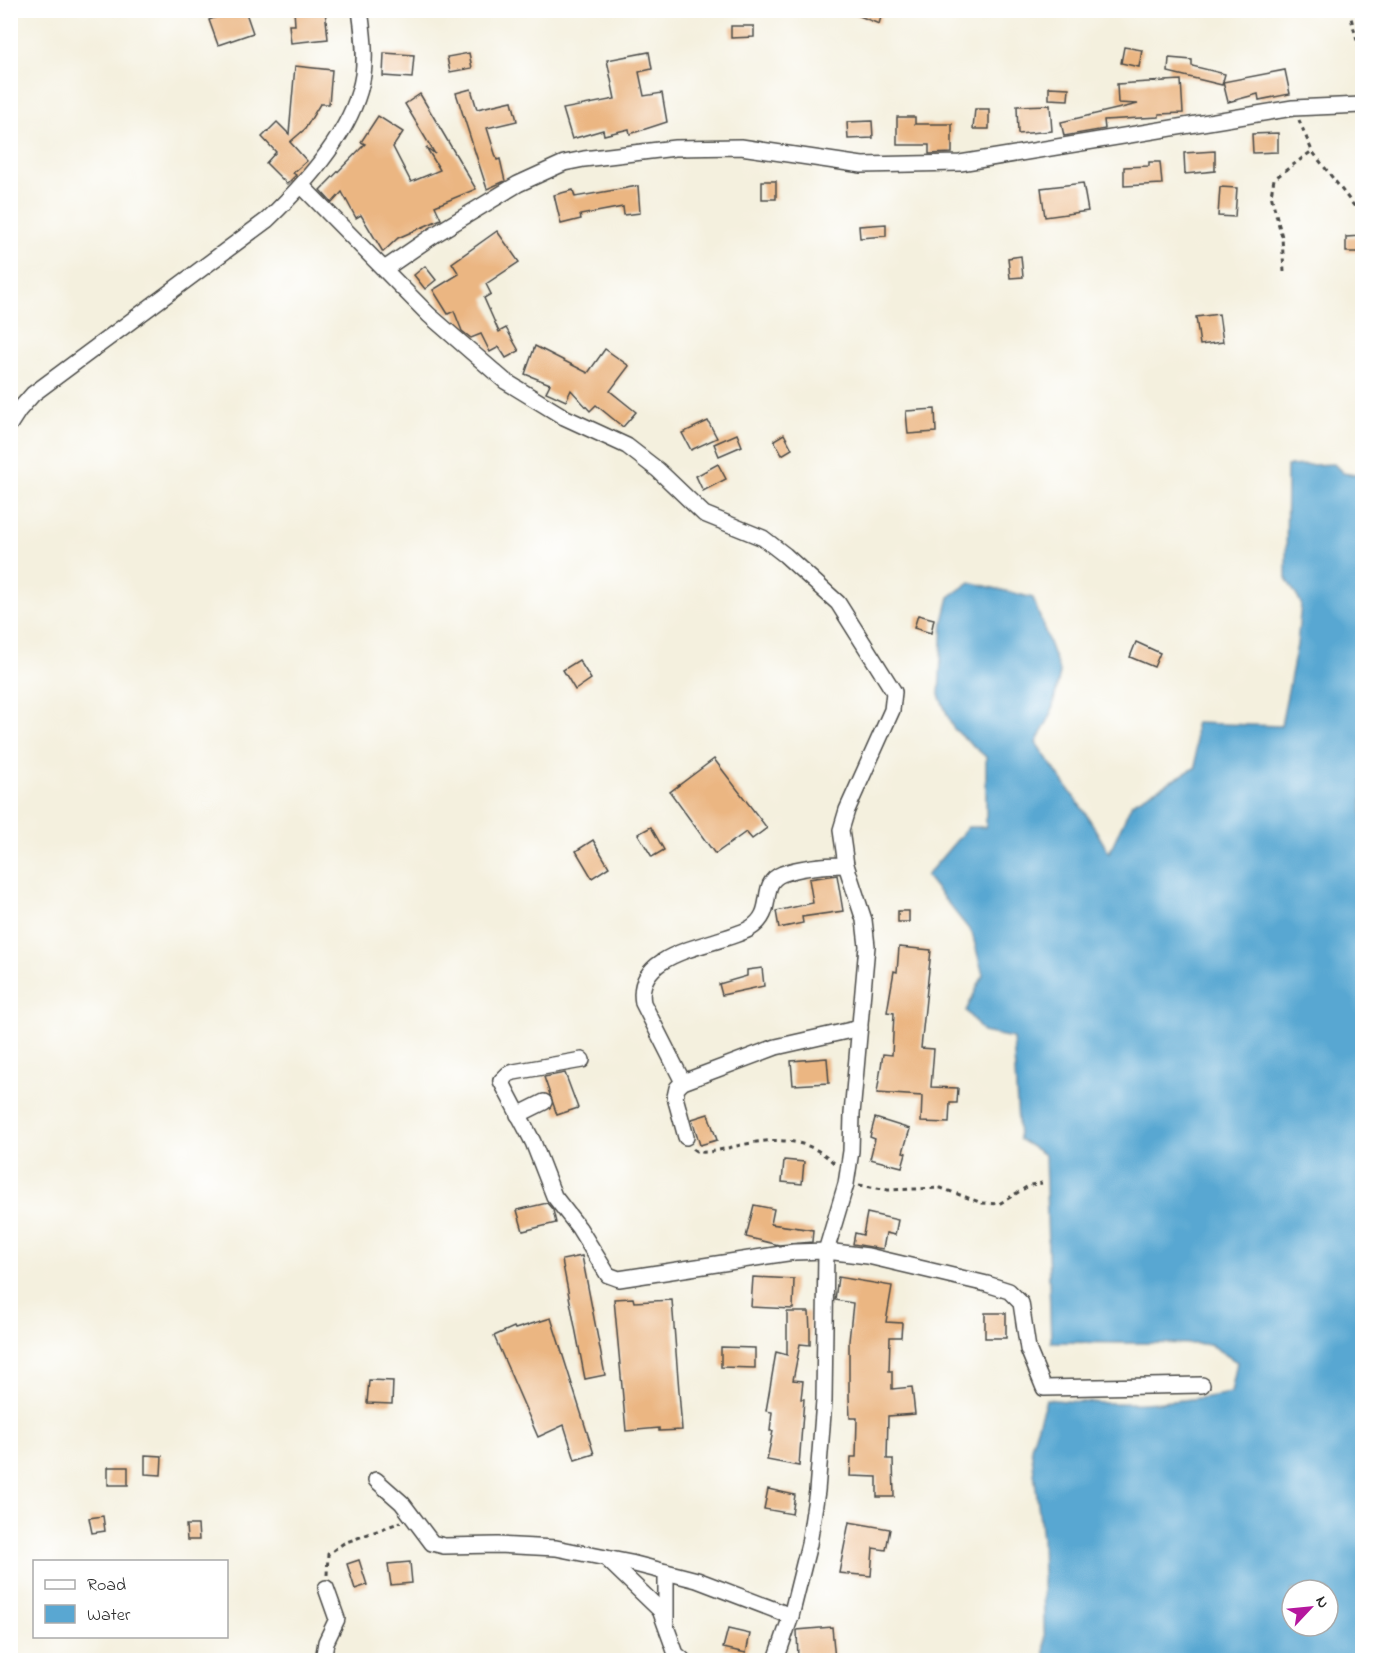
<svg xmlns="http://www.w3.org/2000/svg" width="1373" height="1671" viewBox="0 0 1373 1671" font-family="'Indie Flower',sans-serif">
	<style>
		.water { fill: #59a7d2; stroke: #42697e; stroke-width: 1.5; fill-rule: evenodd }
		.building { fill: #ebb682 }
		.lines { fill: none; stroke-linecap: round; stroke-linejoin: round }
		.street-casing { stroke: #494946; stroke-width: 18 }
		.path { stroke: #494946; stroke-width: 3; stroke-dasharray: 4.5 4.5; stroke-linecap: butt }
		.street { stroke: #fff; stroke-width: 15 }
	</style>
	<rect width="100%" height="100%" fill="#fff"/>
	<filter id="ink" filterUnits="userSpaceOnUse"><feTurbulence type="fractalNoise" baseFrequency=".0167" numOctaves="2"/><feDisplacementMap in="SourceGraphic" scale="12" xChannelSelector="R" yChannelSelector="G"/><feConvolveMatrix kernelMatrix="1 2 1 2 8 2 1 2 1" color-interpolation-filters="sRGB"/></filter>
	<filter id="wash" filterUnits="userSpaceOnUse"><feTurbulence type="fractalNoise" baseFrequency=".008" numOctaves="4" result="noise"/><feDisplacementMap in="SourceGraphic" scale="24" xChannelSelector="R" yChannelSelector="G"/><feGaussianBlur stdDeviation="1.35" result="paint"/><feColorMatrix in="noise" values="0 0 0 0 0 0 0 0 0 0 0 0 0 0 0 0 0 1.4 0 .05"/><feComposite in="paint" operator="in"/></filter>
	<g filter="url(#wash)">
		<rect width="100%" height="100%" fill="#f4f0de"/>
		<path class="water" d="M 1334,464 L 1343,473 L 1362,476 L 1362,1660 L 1045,1660 L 1042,1538 L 1031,1447 L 1046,1399 C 1113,1406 1165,1405 1231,1393 L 1237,1362 L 1209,1344 L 1051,1342 L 1045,1155 L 1019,1139 L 1013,1038 L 983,1032 L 966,1011 L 983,975 L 972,933 L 926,876 L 968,827 L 986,827 L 986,757 L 953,728 L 939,695 L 943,621 L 949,597 L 970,582 L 1033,598 L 1060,673 L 1051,715 L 1036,743 L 1088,817 L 1109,853 L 1132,803 L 1196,767 L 1195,723 L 1281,726 L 1297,645 L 1301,603 L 1286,578 L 1287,466 ZM 1292,1590 L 1328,1590 L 1328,1626 L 1292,1626 Z"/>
		<g id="blocks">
			<g class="building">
				<polygon points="234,10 245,10 253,33 218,45 209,20"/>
				<polygon points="294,10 325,10 328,39 291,43 289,25 295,25"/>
				<polygon points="845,10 883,10 879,24"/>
				<polygon points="731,26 754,26 754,37 731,38"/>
				<polygon points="1124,47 1142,50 1139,67 1121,63"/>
				<polygon points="649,52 652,69 639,72 644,96 662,93 667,122 630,134 629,129 604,135 603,130 572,139 563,109 615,99 607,60"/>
				<polygon points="384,53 414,55 412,78 383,76"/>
				<polygon points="469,53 472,68 450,72 447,57"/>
				<polygon points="1169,58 1192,60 1192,66 1225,74 1222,85 1168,72"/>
				<polygon points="295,66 332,70 329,104 320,104 305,129 290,142 307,161 293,173 296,175 287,184 266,163 276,152 262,137 277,122 289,134"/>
				<polygon points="1285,70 1290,94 1259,100 1258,94 1228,102 1223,82"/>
				<polygon points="1181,80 1183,113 1159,114 1159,117 1104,120 1105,129 1064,136 1061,122 1138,104 1118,103 1117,84"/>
				<polygon points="1049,87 1069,88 1068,100 1049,99"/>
				<polygon points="471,89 477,109 512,101 517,121 487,128 497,160 500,159 505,181 487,189 456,93"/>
				<polygon points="420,94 476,189 435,206 441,219 398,238 383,252 361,215 356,218 342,192 332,203 320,190 365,144 361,142 378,116 403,132 393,147 411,182 440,170 426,147 435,154 405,104"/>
				<polygon points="1050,105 1052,131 1018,134 1017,106"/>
				<polygon points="975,109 989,109 989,129 973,129"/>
				<polygon points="897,117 915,117 915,124 952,124 952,153 929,154 929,145 897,145"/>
				<polygon points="872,121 873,138 848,139 847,122"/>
				<polygon points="1278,133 1278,152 1253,153 1252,134"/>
				<polygon points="1215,151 1215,171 1185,174 1184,153"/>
				<polygon points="1149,162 1160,162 1162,184 1124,186 1124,167 1149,166"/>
				<rect x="762" y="181" width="14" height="18"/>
				<polygon points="1083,183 1088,211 1045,217 1041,188"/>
				<polygon points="638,186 640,213 624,215 623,207 580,215 581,219 561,224 554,195 573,190 575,197"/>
				<polygon points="1220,187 1237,188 1235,217 1218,216"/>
				<polygon points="886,224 886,236 860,238 859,226"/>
				<polygon points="497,231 519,262 486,284 491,294 484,298 499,332 506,328 519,351 506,358 499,347 490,352 481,334 471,338 462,331 454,311 448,314 433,290 459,274 452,263"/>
				<polygon points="1362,236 1362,252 1346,252 1346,237"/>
				<polygon points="1021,256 1023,277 1010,278 1008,258"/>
				<polygon points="425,266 436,280 425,289 414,275"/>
				<polygon points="1219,314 1223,342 1200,345 1196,317"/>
				<polygon points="535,346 588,373 605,349 629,366 610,391 636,412 623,427 596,405 590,411 571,390 566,401 546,392 550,384 525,374"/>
				<polygon points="935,409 936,432 908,434 906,411"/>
				<polygon points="708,421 717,438 691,450 682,433"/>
				<polygon points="737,434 742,446 719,456 714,444"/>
				<polygon points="784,434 792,449 782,455 774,440"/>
				<polygon points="718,464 726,479 703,491 696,476"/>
				<polygon points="918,615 934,619 931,633 914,628"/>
				<polygon points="1136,642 1160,653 1154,667 1130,657"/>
				<polygon points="579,660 591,679 575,690 563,670"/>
				<polygon points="714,759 767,828 752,839 746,832 715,854 670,792"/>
				<polygon points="651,827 664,850 652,857 638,834"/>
				<polygon points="593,840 609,867 592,878 576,851"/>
				<polygon points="837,875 843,911 802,917 803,923 779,928 776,911 813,903 809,879"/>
				<rect x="898" y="911" width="11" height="11"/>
				<polygon points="899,947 931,950 921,1048 934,1049 931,1087 958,1088 957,1103 950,1103 949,1123 921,1122 922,1096 877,1093 883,1054 892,1055 894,1013 887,1012 894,971 897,972"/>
				<polygon points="762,968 764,986 722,995 719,984 747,976 747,970"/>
				<polygon points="827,1058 829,1083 793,1085 791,1061"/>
				<polygon points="565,1073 578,1108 557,1115 544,1077"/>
				<polygon points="708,1114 717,1140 700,1145 692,1119"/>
				<polygon points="875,1118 910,1129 903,1152 906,1153 902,1167 870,1159 875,1139 870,1137"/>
				<polygon points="784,1160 804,1162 802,1184 782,1182"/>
				<polygon points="547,1203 553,1210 556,1223 523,1231 517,1210"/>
				<polygon points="754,1205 774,1209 771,1224 813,1230 812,1242 779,1245 746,1237"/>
				<polygon points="867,1213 898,1220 895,1235 886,1233 883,1249 853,1244 855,1233 863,1235"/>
				<polygon points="582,1256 605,1375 585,1379 562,1260"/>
				<polygon points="753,1277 794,1279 793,1309 751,1307"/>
				<polygon points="838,1277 892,1286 886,1322 902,1323 901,1337 890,1337 889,1371 892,1371 892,1389 912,1387 915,1414 888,1416 887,1459 893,1459 894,1497 877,1497 877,1477 850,1476 851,1457 856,1457 857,1418 850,1418 849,1397 849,1341 853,1303 835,1300"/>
				<polygon points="633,1298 634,1302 672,1300 682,1430 659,1431 659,1428 626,1431 614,1299"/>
				<polygon points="787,1312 809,1312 810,1331 810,1345 800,1344 793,1380 803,1381 801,1399 804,1399 799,1466 767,1460 773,1431 770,1431 772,1412 766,1411 776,1352 787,1355"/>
				<rect x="985" y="1313" width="21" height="25"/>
				<polygon points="551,1318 594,1454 575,1460 564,1425 538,1437 494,1336 514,1327 515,1329"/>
				<polygon points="721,1347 755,1348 755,1368 721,1367"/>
				<polygon points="369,1380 393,1381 392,1404 367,1403"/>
				<polygon points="145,1455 162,1456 161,1475 145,1474"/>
				<rect x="108" y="1467" width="20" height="18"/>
				<polygon points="768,1489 795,1495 792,1514 764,1509"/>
				<polygon points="103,1516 105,1531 92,1533 89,1518"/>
				<polygon points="849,1522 890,1529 886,1550 873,1548 871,1576 839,1573"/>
				<polygon points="186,1525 198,1525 199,1540 187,1540"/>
				<polygon points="359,1560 367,1585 355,1589 347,1564"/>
				<polygon points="410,1562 412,1583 391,1585 388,1564"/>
				<polygon points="832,1627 835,1660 798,1660 797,1630"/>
				<polygon points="728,1629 750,1634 746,1653 723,1648"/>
			</g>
		</g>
	</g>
	<g filter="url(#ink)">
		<use href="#blocks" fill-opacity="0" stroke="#494946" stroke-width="1.5"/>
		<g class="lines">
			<g class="street-casing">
				<g id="street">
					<polyline points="302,186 429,315 505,381 564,417 627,446 658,470 704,514 763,538 785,555 838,603 894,692 892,710 847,810 841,830 846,865 864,920 867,946 852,1114 851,1151 846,1184 826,1251 824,1401 817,1491 809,1544 791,1616 776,1660"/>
					<polyline points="386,268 434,235 518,184 564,163 584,159 675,148 741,147 862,165 960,163 1293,108 1362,105"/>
					<path d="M 10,424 L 19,410 L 33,394 L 267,220 C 305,184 355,129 363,75 C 366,54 363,31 360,10"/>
					<polyline points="582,1060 514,1072 508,1074 501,1081 533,1142 554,1196 579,1228 608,1275 619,1279 794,1252 826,1251 868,1256 987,1284 1009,1291 1021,1303 1028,1349 1044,1388 1202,1385"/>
					<path d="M 683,1082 L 643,1003 C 633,950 715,947 749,929 C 778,912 757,884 782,874 C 801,867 826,865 846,865"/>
					<polyline points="518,1115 544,1102"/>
					<polyline points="686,1137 675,1097 677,1088 683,1082 776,1047 860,1028"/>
					<polyline points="376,1480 402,1503 432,1543 444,1546 498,1545 556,1548 631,1563 697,1580 791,1616"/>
					<polyline points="606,1558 660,1610 676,1654 683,1660"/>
					<polyline points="666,1572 666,1620"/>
					<polyline points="323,1660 326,1642 337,1619 326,1588"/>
				</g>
			</g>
			<g class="path">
				<polyline points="1349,10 1362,60"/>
				<polyline points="1361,92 1362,82"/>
				<polyline points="1299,120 1312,151 1355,207 1362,210"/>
				<polyline points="1284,272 1282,237 1271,195 1274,179 1312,151"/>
				<path d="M 693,1149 C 711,1165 783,1112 835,1164"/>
				<polyline points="859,1185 888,1190 941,1188 982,1203 999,1204 1030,1185 1042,1183"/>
				<polyline points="327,1575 328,1554 344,1543 401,1522"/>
			</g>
			<use href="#street" class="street"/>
		</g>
	</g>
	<rect width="1373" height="1671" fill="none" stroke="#fff" stroke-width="36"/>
	<rect x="33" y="1560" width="195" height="78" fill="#ffffff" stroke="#aaaaaa" stroke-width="1.5"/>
	<rect x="45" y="1580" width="30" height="9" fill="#ffffff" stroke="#aaaaaa" stroke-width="1.5"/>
	<text x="87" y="1590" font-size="18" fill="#2b2b2b">Road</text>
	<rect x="45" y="1605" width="30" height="18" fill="#59a7d2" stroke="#aaaaaa" stroke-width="1.5"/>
	<text x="87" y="1620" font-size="18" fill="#2b2b2b">Water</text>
	<g transform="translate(1310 1608) rotate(64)"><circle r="28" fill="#ffffff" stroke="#aaaaaa" stroke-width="1.5"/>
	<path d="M0-4.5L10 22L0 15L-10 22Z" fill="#b5179e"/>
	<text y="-9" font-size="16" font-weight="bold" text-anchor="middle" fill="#2b2b2b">N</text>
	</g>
</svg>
